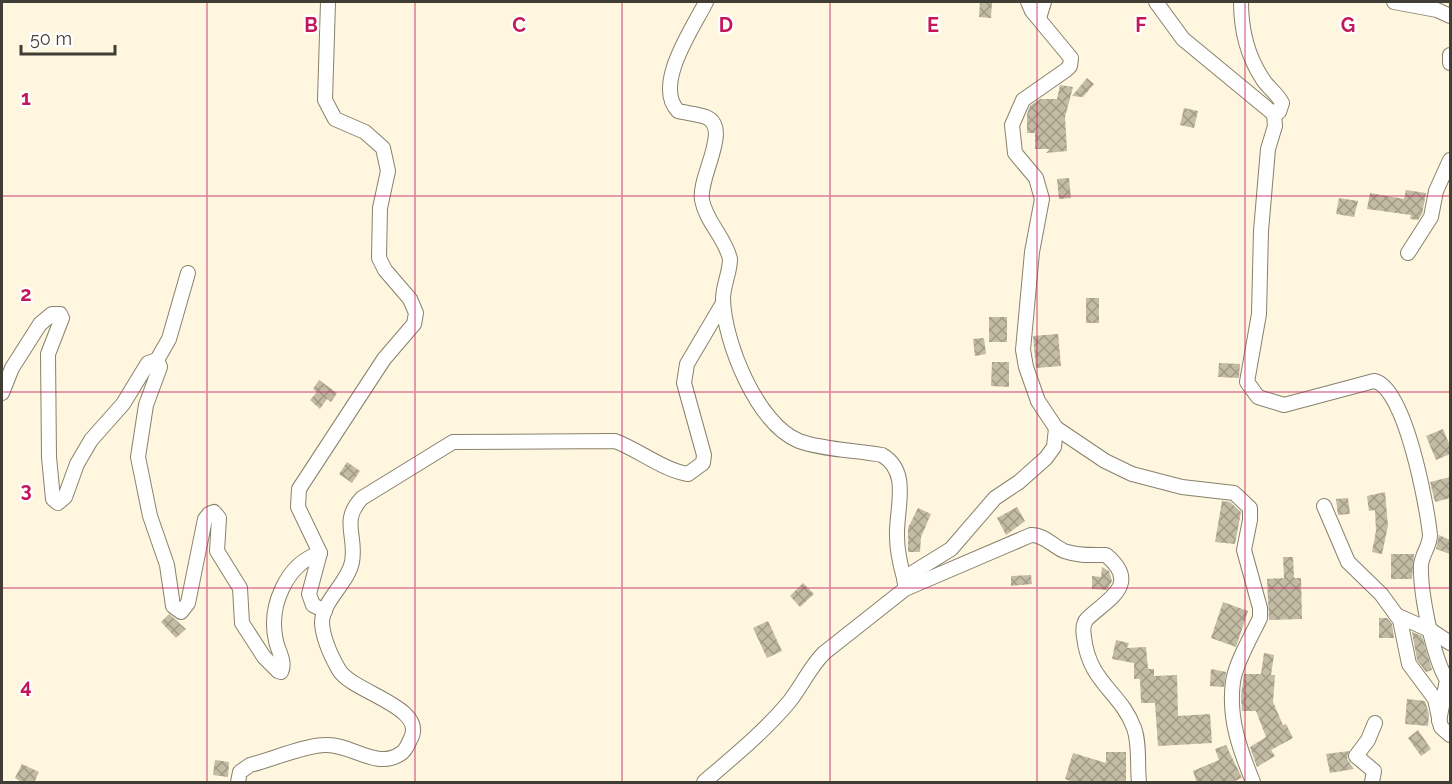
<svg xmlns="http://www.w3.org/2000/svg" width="1452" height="784" viewBox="0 0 1452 784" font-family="Raleway,sans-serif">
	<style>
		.building { fill: url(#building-cross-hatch) }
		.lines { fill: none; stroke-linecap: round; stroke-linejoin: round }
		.minor-casing { stroke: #88816c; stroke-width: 16 }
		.minor { stroke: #fff; stroke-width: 14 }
		.grid { fill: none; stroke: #c2185b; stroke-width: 1.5; stroke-opacity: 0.55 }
		.grid-label { font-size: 20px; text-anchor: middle; font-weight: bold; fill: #c2185b; stroke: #fff; stroke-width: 4.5; stroke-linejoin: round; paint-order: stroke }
	</style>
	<defs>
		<pattern id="building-cross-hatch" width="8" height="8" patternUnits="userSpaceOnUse" patternTransform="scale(1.5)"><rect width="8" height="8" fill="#c3bca5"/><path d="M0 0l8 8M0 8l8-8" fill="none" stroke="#a09a87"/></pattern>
	</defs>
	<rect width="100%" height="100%" fill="#fef6de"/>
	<g class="building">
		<polygon points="980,2 992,2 991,18 979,17"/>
		<polygon points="1087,78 1094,84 1083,97 1072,96"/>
		<polygon points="1060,85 1073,87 1065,117 1067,151 1046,153 1050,149 1035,149 1035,133 1027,133 1027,114 1030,106 1040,99 1057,99"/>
		<polygon points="1184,108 1198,111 1194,128 1180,125"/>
		<polygon points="1069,178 1071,198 1059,199 1057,179"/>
		<polygon points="1406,190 1426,193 1422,214 1418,220 1410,219 1411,215 1367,209 1370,193 1404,199"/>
		<polygon points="1339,198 1358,201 1354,217 1336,214"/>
		<rect x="1086" y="298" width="13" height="25"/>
		<rect x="989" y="317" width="18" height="25"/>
		<polygon points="1058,334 1061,366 1036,368 1033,336"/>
		<polygon points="984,338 986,354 975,356 973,339"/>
		<polygon points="992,362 1009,362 1009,387 991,386"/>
		<polygon points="1219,363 1240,364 1239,378 1218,377"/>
		<polygon points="319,380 337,393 331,402 327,399 320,409 310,400 317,392 313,389"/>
		<polygon points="1443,429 1450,446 1450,454 1436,460 1426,436"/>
		<polygon points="347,462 360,471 352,483 339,474"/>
		<polygon points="1450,477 1450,498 1435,502 1430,482"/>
		<polygon points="1385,492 1388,526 1382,554 1372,552 1376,531 1375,510 1369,511 1367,496"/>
		<polygon points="1348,498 1350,514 1338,515 1336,499"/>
		<polygon points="1222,501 1230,502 1241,512 1235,544 1215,542"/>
		<polygon points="1017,507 1025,521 1006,535 997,518"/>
		<polygon points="918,508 931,514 921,537 920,552 908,552 908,528"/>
		<polygon points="1439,535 1450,540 1450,554 1436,549"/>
		<polygon points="1391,554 1414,554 1412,579 1391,579"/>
		<polygon points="1283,557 1293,557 1294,578 1301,578 1302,619 1269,620 1267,579 1284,578"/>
		<polygon points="1102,567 1109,571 1112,581 1107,590 1092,589 1092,576 1101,577"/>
		<polygon points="1031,575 1032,584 1011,586 1011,576"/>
		<polygon points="803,583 814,594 800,607 790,596"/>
		<polygon points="1223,602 1248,611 1236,647 1211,638"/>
		<polygon points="169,614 186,629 176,638 161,622"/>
		<polygon points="1379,618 1387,618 1392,624 1394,638 1379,638"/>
		<polygon points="768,621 782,651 767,658 753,628"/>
		<polygon points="1412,632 1422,636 1432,670 1426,672 1417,660"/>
		<polygon points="1116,640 1129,643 1127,648 1146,647 1148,669 1154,669 1154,676 1177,675 1178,716 1210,714 1212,743 1158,746 1155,703 1141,703 1140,679 1134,679 1134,663 1112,659"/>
		<polygon points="1264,653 1274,655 1271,675 1275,675 1273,702 1283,725 1286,724 1293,738 1271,750 1275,756 1257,767 1250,747 1266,737 1256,711 1242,711 1241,696 1244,674 1261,674"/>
		<polygon points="1211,669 1226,672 1224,687 1210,686"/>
		<polygon points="1407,699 1425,701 1429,714 1428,726 1405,724"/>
		<polygon points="1418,730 1431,749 1421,756 1408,738"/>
		<polygon points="1226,745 1242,778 1230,783 1197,783 1193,771 1219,760 1215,749"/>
		<polygon points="1349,751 1347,759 1354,769 1330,773 1326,754"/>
		<polygon points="1106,752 1126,752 1126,783 1076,783 1065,779 1073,753 1106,763"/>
		<polygon points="215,760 229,762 228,777 213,775"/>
		<polygon points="22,764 39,772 34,783 23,783 15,778"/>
	</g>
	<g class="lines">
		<g class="minor-casing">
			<g id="minor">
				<path d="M 706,2 C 693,28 653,85 678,111 C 686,113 698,114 706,117 C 732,128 698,177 702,200 C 706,222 725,237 730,259 C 730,273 723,285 723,299 C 724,342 757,424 799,441 C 824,450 855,450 882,455 C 911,472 896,508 897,536 C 897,551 900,564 904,578"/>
				<path d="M 1028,2 L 1032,11 L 1071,58 L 1070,66 L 1066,70 L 1023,100 L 1012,125 L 1015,153 L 1036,178 L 1042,199 L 1032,252 L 1023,350 L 1026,367 L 1038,401 L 1056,428 L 1105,461 L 1132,474 L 1182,487 L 1234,493 L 1250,508 L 1250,520 L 1244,550 L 1260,608 L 1260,618 C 1252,635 1235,664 1233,682 C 1228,718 1240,750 1253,782"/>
				<path d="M 1156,2 L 1183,39 L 1274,114 L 1275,126 L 1268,149 L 1261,231 L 1259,314 L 1247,382 L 1258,397 L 1284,405 L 1374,381 C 1405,386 1427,506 1430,535 C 1430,546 1422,554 1421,565 C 1420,592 1433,658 1447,680 L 1439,721"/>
				<path d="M 1241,2 C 1241,28 1247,55 1262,78 C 1267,87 1277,93 1282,103 L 1279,112 L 1274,114"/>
				<polyline points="1394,2 1437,10 1450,16"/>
				<polyline points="1039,18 1044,2"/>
				<polyline points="1450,55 1450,63"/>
				<polyline points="1408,253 1431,217 1436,191 1450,160"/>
				<polyline points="157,360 169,339 188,273"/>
				<path d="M 2,393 L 12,368 L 40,324 L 52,314 L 60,314 L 62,318 L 48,354 L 49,457 L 53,499 L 58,503 L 65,497 L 77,464 L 91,440 L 123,404 L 148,363 L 157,360 L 160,367 L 146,405 L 138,457 L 150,516 L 167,565 L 173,606 L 181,612 L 188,603 L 205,519 L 209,514 L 214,512 L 219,518 L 217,551 L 240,588 L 242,623 L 264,657 L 278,671 L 281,672 C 286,662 278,651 276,641 C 268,607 286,564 320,553"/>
				<polyline points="1324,506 1348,562 1381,594 1400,620 1409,664 1435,699 1441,727 1450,735"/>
				<polyline points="905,584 904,578 951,549 995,498 1019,482 1046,458 1054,447 1056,428"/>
				<polyline points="325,611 313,605 309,594 320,553 298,507 299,489 384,359 414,324 416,313 410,299 385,270 379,258 380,208 388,171 383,148 365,132 335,119 325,100 328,2"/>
				<polyline points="1396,615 1432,631 1450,643"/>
				<path d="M 238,782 L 240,772 L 250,765 C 270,760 306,745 325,745 C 350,743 376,770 400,754 C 404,752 408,745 410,740 C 429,707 353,693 339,670 C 331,656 323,640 322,623 C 322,601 348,583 352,562 C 357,535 340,521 362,498 L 453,442 L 615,441 C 639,450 663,470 688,474 L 703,463 L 704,455 L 684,383 L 687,364 L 723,303"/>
				<path d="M 704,782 C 733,757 764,732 789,702 C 802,686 809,668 824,653 L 905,589 L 1031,535 C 1043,534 1053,546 1064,551 C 1078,556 1092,555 1106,555 C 1142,585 1106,600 1087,619 C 1083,623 1083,631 1084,637 C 1089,683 1121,692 1134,728 C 1140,744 1137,765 1139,782"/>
				<polyline points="1372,782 1374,771 1356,756 1368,740 1375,723"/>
			</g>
		</g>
		<use href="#minor" class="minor"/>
	</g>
	<path class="grid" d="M 207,2 L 207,782M 415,2 L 415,782M 622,2 L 622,782M 830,2 L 830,782M 1037,2 L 1037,782M 1245,2 L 1245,782M 2,196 L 1450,196M 2,392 L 1450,392M 2,588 L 1450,588"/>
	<g class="grid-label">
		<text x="311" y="32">B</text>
		<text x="519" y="32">C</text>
		<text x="726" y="32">D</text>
		<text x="933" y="32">E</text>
		<text x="1141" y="32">F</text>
		<text x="1348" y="32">G</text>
		<text x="26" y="105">1</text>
		<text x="26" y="301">2</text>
		<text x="26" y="497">3</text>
		<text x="26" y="693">4</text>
	</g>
	<rect width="1452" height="784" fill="none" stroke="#403d34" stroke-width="6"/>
	<path d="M21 45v9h94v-9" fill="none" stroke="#403d34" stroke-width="3"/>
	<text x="30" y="45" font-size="18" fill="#403d34" stroke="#ffffff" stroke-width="4.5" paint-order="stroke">50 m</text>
</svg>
